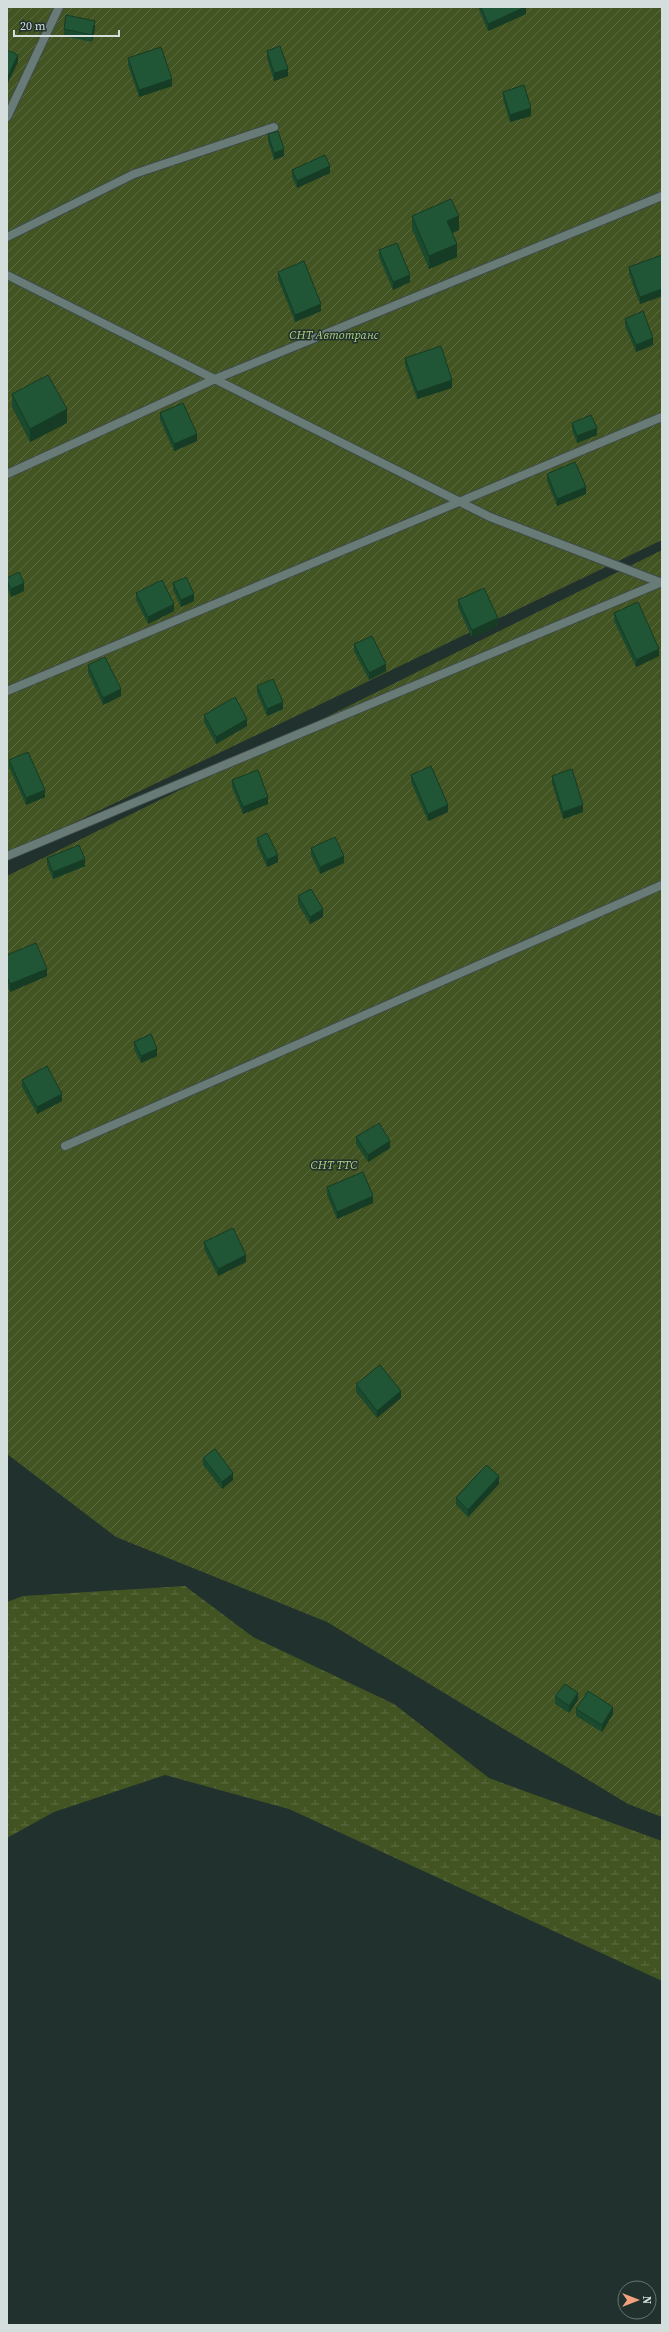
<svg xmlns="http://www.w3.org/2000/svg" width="669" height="2332" viewBox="0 0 669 2332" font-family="'Source Serif 4',serif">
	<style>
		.wetland { fill: url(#wetland-marsh) }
		.garden { fill: url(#garden-furrows) }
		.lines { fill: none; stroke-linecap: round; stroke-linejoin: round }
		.lane-casing { stroke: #3e4c49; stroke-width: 10 }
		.lane { stroke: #697b77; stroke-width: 8 }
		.wall { fill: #1c4a2e }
		.shaded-wall { fill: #163c25 }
		.building { fill: #205635; stroke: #163c25 }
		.labels { text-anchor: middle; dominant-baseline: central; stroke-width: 3; stroke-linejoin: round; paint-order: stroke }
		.park-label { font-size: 12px; font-style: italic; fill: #afcf7f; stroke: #21312e }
	</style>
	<defs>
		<pattern id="wetland-marsh" width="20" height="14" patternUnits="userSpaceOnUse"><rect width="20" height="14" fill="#425422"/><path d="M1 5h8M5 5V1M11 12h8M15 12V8" fill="none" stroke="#5c6c42"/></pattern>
		<pattern id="garden-furrows" width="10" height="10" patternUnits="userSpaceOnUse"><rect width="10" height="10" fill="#425422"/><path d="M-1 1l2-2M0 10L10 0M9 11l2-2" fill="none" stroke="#5c6c42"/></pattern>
	</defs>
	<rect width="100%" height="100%" fill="#21312e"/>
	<polygon class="wetland" points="185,1586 253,1637 394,1704 489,1778 662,1841 662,1981 289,1809 165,1775 54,1812 7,1838 7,1602 23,1596"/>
	<g class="garden">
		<polygon points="7,7 662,7 662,540 7,855"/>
		<polygon points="662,550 662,1817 628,1804 327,1622 116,1537 7,1454 7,876"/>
	</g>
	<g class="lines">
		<g class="lane-casing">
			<g id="lane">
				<polyline points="7,117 59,7"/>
				<polyline points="7,237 134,174 274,127"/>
				<polyline points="7,275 490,517 662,583"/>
				<polyline points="7,474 215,379 662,196"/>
				<polyline points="7,691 662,417"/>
				<polyline points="7,856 662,582"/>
				<polyline points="65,1146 662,885"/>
			</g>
		</g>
		<use href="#lane" class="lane"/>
	</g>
	<g class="wall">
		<polygon points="479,7 526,7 526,14 488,31 479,10"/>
		<polygon points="95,28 92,42 64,36 64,29"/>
		<polygon points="267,51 288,76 274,81 267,58"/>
		<polygon points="128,58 172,86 139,97 128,65"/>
		<polygon points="503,92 531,116 510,122 503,99"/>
		<polygon points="268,134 284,156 274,160 268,141"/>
		<polygon points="292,170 330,173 297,188 292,177"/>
		<polygon points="412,216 459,230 452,233 457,257 429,269 412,229"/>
		<polygon points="379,250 410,282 393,290 379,257"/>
		<polygon points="662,255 662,296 640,304 629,274 629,267"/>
		<polygon points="278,272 321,311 295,322 278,279"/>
		<polygon points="625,319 653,345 636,352 625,326"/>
		<polygon points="405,358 452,388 417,399 405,365"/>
		<polygon points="12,394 67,423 30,442 12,407"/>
		<polygon points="160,413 197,441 174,451 160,420"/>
		<polygon points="572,423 597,435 577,443 572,430"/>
		<polygon points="547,474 586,494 557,506 547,481"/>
		<polygon points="7,578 24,591 11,597 7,588"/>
		<polygon points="173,583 194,601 181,607 173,590"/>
		<polygon points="136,593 174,611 148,624 136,600"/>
		<polygon points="458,600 498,626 472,638 458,607"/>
		<polygon points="614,613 659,656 636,667 614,621"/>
		<polygon points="354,644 386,671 369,680 354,651"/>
		<polygon points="88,665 121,696 103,705 88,673"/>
		<polygon points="257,686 283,709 267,716 257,693"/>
		<polygon points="204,715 247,726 216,744 204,722"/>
		<polygon points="9,760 45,797 26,805 9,767"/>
		<polygon points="411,775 448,812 428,821 411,782"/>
		<polygon points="552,776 583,812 563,819 552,783"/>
		<polygon points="232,780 268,804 243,814 232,787"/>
		<polygon points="257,838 278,862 267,867 257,845"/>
		<polygon points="311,848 344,863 320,874 311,855"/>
		<polygon points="47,858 85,866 53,879 47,865"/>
		<polygon points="298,896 323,917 310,924 298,904"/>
		<polygon points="7,955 47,976 10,992 7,985"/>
		<polygon points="134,1042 157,1056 141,1063 134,1049"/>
		<polygon points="22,1080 62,1101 37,1114 22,1087"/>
		<polygon points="356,1137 390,1148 368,1162 356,1144"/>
		<polygon points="327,1187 373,1203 337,1219 327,1195"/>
		<polygon points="204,1242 246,1262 218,1276 204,1249"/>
		<polygon points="356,1384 401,1398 377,1418 356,1392"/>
		<polygon points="203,1458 233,1480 222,1489 203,1465"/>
		<polygon points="499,1484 468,1517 456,1505 456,1498"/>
		<polygon points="555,1696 578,1700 569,1713 555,1704"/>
		<polygon points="576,1709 613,1714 602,1732 576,1716"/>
	</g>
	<g class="shaded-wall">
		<polygon points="526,7 526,14 488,31 488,24"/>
		<polygon points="95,21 95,28 92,42 92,35"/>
		<polygon points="18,55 18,62 7,85 7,78"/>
		<polygon points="288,69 288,76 274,81 274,73"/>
		<polygon points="172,79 172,86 139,97 139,90"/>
		<polygon points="531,108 531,116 510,122 510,115"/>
		<polygon points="284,149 284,156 274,160 274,153"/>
		<polygon points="330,166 330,173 297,188 297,181"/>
		<polygon points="459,216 459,230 447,235 447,221"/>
		<polygon points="457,244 457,257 429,269 429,256"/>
		<polygon points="410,275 410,282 393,290 393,282"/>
		<polygon points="662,289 662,296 640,304 640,297"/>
		<polygon points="321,304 321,311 295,322 295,315"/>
		<polygon points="653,338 653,345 636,352 636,345"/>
		<polygon points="452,380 452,388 417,399 417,392"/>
		<polygon points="67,409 67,423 30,442 30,429"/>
		<polygon points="597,428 597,435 577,443 577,436"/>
		<polygon points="197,434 197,441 174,451 174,444"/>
		<polygon points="586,487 586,494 557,506 557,499"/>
		<polygon points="24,583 24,591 11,597 11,589"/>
		<polygon points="194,594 194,601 181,607 181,600"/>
		<polygon points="174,604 174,611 148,624 148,617"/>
		<polygon points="498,618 498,626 472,638 472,630"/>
		<polygon points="659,649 659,656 636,667 636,660"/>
		<polygon points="386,664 386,671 369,680 369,673"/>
		<polygon points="121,689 121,696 103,705 103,698"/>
		<polygon points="283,702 283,709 267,716 267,709"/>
		<polygon points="247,719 247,726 216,744 216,737"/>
		<polygon points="45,790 45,797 26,805 26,798"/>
		<polygon points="268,797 268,804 243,814 243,807"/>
		<polygon points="448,805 448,812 428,821 428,814"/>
		<polygon points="583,805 583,812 563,819 563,812"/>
		<polygon points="278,855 278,862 267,867 267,860"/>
		<polygon points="344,856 344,863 320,874 320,867"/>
		<polygon points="85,859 85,866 53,879 53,872"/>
		<polygon points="323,909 323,917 310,924 310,917"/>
		<polygon points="47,969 47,976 10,992 10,984"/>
		<polygon points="157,1049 157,1056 141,1063 141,1056"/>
		<polygon points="62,1094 62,1101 37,1114 37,1107"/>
		<polygon points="390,1141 390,1148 368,1162 368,1155"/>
		<polygon points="373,1196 373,1203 337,1219 337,1212"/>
		<polygon points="246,1255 246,1262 218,1276 218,1269"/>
		<polygon points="401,1391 401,1398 377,1418 377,1411"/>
		<polygon points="233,1473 233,1480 222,1489 222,1482"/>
		<polygon points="499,1476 499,1484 468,1517 468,1510"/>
		<polygon points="578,1693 578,1700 569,1713 569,1706"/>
		<polygon points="613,1707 613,1714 602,1732 602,1725"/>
	</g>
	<g class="building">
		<polygon points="481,7 525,7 488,24"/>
		<polygon points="66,15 95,21 92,35 64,29"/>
		<polygon points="280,46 288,69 274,73 267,51"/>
		<polygon points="161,47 172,79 139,90 128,58"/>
		<polygon points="7,50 18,55 7,78"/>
		<polygon points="524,85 531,108 510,115 503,92"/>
		<polygon points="278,131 284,149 274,153 268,134"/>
		<polygon points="325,155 330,166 297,181 292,170"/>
		<polygon points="451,199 459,216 447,221 457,244 429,256 412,216"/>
		<polygon points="397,243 410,275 393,282 379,250"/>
		<polygon points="662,255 662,289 640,297 629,267"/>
		<polygon points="304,261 321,304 295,315 278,272"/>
		<polygon points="643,311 653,338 636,345 625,319"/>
		<polygon points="441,346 452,380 417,392 405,358"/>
		<polygon points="48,375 67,409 30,429 12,394"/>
		<polygon points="183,403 197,434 174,444 160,413"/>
		<polygon points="591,415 597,428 577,436 572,423"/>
		<polygon points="575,462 586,487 557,499 547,474"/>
		<polygon points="19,572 24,583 11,589 7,581 7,578"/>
		<polygon points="186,577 194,594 181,600 173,583"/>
		<polygon points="162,580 174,604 148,617 136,593"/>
		<polygon points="484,588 498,618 472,630 458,600"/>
		<polygon points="638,602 659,649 636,660 614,613"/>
		<polygon points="372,636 386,664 369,673 354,644"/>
		<polygon points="105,657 121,689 103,698 88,665"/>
		<polygon points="273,679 283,702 267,709 257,686"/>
		<polygon points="235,697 247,719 216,737 204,715"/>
		<polygon points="28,752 45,790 26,798 9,760"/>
		<polygon points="431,766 448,805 428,814 411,775"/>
		<polygon points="572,769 583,805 563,812 552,776"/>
		<polygon points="258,770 268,797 243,807 232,780"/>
		<polygon points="267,833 278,855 267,860 257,838"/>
		<polygon points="335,837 344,856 320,867 311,848"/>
		<polygon points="79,845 85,859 53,872 47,858"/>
		<polygon points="311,889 323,909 310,917 298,896"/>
		<polygon points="36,943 47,969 10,984 7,977 7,955"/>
		<polygon points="151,1034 157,1049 141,1056 134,1042"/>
		<polygon points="47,1066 62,1094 37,1107 22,1080"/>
		<polygon points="379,1123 390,1141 368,1155 356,1137"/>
		<polygon points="363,1172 373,1196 337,1212 327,1187"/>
		<polygon points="233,1228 246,1255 218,1269 204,1242"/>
		<polygon points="380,1365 401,1391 377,1411 356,1384"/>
		<polygon points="215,1449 233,1473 222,1482 203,1458"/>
		<polygon points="486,1465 499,1476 468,1510 456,1498"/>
		<polygon points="565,1684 578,1693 569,1706 555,1696"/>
		<polygon points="588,1691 613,1707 602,1725 576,1709"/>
	</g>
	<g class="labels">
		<g class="park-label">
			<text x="334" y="335">СНТ Автотранс</text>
			<text x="334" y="1165">СНТ ТТС</text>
		</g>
	</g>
	<rect width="669" height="2332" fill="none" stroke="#d4dedc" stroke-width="16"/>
	<g transform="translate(637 2300) rotate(90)"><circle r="19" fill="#21312e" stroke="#697674"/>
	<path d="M0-3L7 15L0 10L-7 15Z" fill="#f2a17e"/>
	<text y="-6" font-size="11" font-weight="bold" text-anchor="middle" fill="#d4dedc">N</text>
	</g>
	<path d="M14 30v6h105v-6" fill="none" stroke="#d4dedc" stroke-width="2"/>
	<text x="20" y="30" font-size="12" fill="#d4dedc" stroke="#21312e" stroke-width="3" paint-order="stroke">20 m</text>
</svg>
